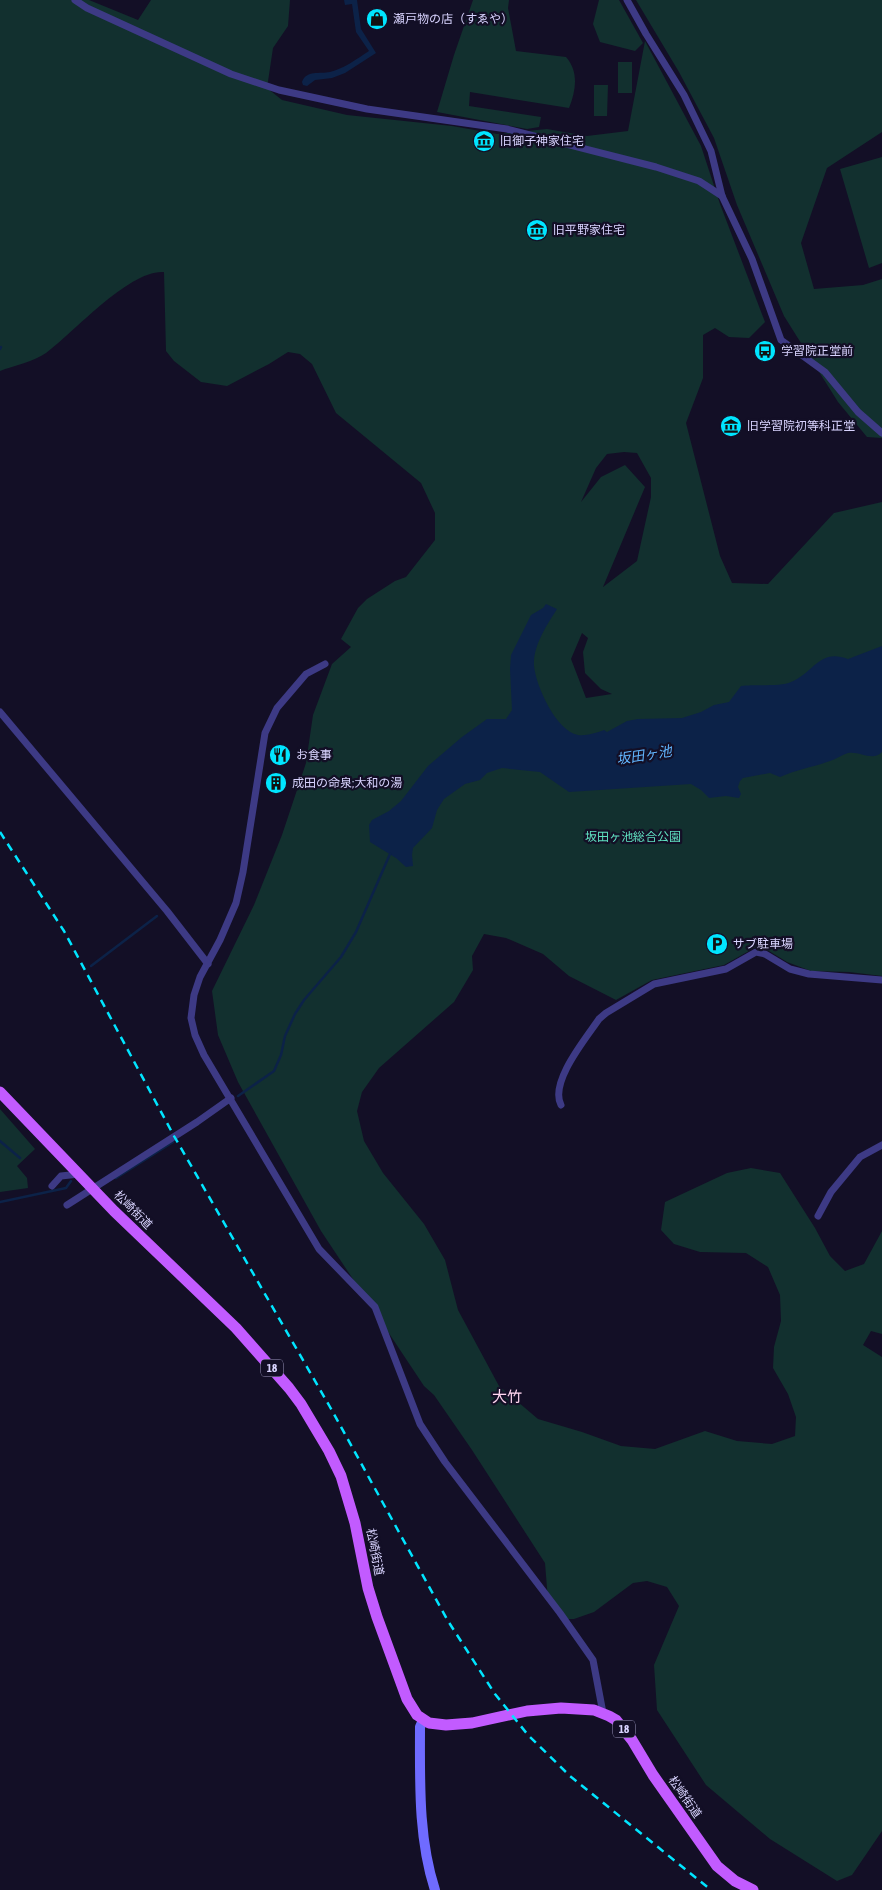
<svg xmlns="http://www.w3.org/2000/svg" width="882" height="1890" viewBox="0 0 882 1890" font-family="'Asap Condensed','Noto Sans JP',sans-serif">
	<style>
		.green { fill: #12302f; fill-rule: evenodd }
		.water { fill: #0c2248 }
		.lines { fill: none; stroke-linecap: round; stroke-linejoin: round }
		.stream { stroke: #0c2248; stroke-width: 2.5 }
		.street { stroke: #3d3a85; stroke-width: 7 }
		.secondary { stroke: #6f6bff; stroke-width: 10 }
		.primary { stroke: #c25bff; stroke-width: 11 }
		.rail { stroke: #00e5ff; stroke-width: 2.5; stroke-dasharray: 8 6; stroke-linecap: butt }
		.labels { text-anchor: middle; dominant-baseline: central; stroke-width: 4.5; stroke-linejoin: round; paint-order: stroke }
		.shield { fill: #130f26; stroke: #9e99be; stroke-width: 1 }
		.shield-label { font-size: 11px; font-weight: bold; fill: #d9d4ff }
		.poi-label { font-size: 12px; fill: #d9d4ff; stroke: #130f26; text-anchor: start }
		.park-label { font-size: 12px; fill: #5fe0c0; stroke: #130f26 }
		.street-label { font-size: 12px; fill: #d9d4ff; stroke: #130f26 }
		.water-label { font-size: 14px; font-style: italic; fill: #62b6ff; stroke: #130f26 }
		.quarter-label { font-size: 15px; fill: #ffd6f0; stroke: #130f26 }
	</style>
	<rect width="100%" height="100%" fill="#130f26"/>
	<g class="green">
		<path d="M 0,0 L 89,0 L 138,20 L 151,0 L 290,0 L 288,26 L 273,48 L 267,88 L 282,100 L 347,115 L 452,126 L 497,134 L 547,129 L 587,136 L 628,131 L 645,41 L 701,146 L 720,204 L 765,322 L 749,338 L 729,337 L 715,328 L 703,335 L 703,378 L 686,423 L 720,556 L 732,583 L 768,584 L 834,513 L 882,502 L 882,976 L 849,972 L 811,971 L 787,962 L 769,951 L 756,947 L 724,965 L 652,980 L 616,1000 L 569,976 L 543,954 L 506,938 L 484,934 L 472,956 L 473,970 L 454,1002 L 379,1068 L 362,1092 L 357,1111 L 364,1141 L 383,1173 L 424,1224 L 445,1260 L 458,1310 L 499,1386 L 538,1419 L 582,1432 L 621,1446 L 655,1449 L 705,1431 L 737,1441 L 772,1444 L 795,1436 L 796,1417 L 788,1394 L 773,1368 L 774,1347 L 781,1321 L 780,1295 L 768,1267 L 746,1253 L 700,1252 L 674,1244 L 661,1230 L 665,1202 L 727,1173 L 751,1168 L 780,1173 L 815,1228 L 830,1256 L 845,1271 L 864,1264 L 882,1231 L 882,1334 L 871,1331 L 863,1345 L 882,1357 L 882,1831 L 852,1875 L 837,1881 L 770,1839 L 706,1785 L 657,1710 L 654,1665 L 679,1606 L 667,1587 L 647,1581 L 633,1583 L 594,1612 L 574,1619 L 562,1619 L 548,1600 L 545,1563 L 472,1450 L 434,1395 L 424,1386 L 321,1231 L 238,1082 L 218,1035 L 212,991 L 254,905 L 282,835 L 306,763 L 313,715 L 332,664 L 351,647 L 341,639 L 358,608 L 367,599 L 395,581 L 406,577 L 435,540 L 435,513 L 421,483 L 336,413 L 312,364 L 300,354 L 288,352 L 269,364 L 227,386 L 201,382 L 174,361 L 166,351 L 164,272 C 130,269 74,332 46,353 C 35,361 13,366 0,371 ZM 624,452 L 637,453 L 651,478 L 651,497 L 637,561 L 603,587 L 645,487 L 625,465 L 601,477 L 581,502 L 596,468 L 607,454 ZM 582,633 L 588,638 L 583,652 L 585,673 L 601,689 L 612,694 L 586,698 L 571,659 Z"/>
		<path d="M 473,0 L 509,0 L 508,8 L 516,51 L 566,57 C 579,72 576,90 569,108 L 470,92 L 469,106 L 541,117 L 539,127 L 527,129 L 437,112 L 454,55 Z"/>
		<polygon points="599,0 619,0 643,43 635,51 600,42 593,24"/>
		<polygon points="636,0 882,0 882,132 827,168 801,243 814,289 863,285 882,279 882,438 867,437 838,402 784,316 737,205 714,138 679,72"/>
		<rect x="618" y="62" width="14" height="31"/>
		<polygon points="594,85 608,85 607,116 594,116"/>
		<polygon points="882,157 882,263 869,268 840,169"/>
		<polygon points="0,1109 35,1149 17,1166 27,1178 28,1188 0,1192"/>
	</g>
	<g class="water">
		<path d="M 344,0 L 357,0 L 361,29 L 376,53 L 345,73 L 332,78 L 315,80 L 307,86 L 303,85 L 302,82 C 306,70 320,74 330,72 C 343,69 357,59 369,51 L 356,32 L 352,4 L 345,5 Z"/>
		<path d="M 546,604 L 557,609 C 547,625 533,645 534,666 C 536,686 556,731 578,735 C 586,736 596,733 604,730 L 607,732 L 627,721 L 638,719 L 682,718 L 701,712 L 714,705 L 729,702 L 741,686 C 754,684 781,687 791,682 C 814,673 819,648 848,659 L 882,646 L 882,752 C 873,762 860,751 848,753 C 842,755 836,759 830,761 C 813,767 796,770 780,777 L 770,773 L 743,778 L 740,781 L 738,787 L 741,794 L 739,798 L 726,796 L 709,798 L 701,790 L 691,784 L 569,792 L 540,772 L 502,768 L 487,773 L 480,780 L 465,784 L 444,799 L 437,810 L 432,828 L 413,848 L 412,855 L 413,866 L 406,867 L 396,858 L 370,842 L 369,825 L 372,820 L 389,811 L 401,801 L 428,766 L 462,737 L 487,719 L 506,719 L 512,710 L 510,669 L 511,655 L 531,615 L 543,608 Z"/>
	</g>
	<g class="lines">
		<g class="stream">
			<polyline points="0,349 1,347"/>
			<polyline points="91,966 157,916"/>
			<polyline points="238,1096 274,1071 281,1055 285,1036 295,1014 304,1000 341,957 356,932 390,854"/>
			<polyline points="0,1141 20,1158"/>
			<polyline points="116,1178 173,1142"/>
			<polyline points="0,1202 66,1188 71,1181"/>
		</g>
		<g class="street">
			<polyline points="75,0 87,8 231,74 279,90 367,109 507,129 656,167 699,181 722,196"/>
			<polyline points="627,0 646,34 684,95 711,151 722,196 752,259 781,340 825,372 858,412 882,433"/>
			<polyline points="325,664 306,674 277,708 265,733 243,872 236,903 220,940 200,977 194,995 191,1018 195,1035 204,1055 319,1249 375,1307 420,1424 445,1462 560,1613 593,1660 603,1713"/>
			<polyline points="0,712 167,911 208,964"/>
			<path d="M 561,1105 C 549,1082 587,1037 599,1019 L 606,1013 L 654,984 L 726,969 L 756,952 L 765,954 L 790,969 L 809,974 L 882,980"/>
			<polyline points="52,1186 61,1176 79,1174"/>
			<polyline points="67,1205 197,1122 231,1098"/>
			<polyline points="818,1216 831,1192 860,1157 882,1145"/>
		</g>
		<path class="secondary" d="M 423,1720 L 420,1727 C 420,1781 418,1838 435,1890"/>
		<polyline class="primary" points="0,1092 114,1211 236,1328 289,1388 301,1404 329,1451 341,1476 355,1523 368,1588 377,1617 407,1699 417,1715 429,1723 446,1725 472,1723 527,1711 561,1708 594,1710 609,1716 616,1720 632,1740 653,1775 717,1866 735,1881 753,1890"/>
		<polyline class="rail" points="0,832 64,931 174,1136 330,1407 448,1621 495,1694 528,1735 570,1776 711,1890"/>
	</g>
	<defs>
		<g id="shop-disc" transform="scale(1.125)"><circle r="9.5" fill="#00e5ff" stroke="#130f26"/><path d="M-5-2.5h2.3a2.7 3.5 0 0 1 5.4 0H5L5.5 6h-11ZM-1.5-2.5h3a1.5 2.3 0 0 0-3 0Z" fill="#111"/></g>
		<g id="museum-disc" transform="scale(1.125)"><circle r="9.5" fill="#00e5ff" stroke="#130f26"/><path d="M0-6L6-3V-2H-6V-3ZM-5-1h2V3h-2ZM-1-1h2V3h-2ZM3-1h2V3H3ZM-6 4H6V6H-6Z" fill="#111"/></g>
		<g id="bus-disc" transform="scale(1.125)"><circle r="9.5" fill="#00e5ff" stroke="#130f26"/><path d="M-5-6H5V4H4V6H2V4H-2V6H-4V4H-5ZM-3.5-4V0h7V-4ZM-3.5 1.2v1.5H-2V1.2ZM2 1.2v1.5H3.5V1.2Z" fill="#111"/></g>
		<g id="restaurant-disc" transform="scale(1.125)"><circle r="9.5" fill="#00e5ff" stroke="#130f26"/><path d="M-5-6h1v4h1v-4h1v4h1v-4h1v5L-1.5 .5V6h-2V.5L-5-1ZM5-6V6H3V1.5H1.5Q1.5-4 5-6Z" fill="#111"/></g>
		<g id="building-disc" transform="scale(1.125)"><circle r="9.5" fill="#00e5ff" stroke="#130f26"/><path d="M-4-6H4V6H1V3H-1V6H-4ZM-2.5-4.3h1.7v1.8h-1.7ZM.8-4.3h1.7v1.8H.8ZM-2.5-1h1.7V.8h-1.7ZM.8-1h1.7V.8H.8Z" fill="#111"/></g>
		<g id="parking-disc" transform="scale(1.125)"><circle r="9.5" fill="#00e5ff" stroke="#130f26"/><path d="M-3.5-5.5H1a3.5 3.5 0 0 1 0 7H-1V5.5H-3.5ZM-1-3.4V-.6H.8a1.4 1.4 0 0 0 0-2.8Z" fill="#111"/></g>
	</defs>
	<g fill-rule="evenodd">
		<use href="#shop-disc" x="377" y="19"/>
		<use href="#museum-disc" x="484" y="141"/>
		<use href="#museum-disc" x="537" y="230"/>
		<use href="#bus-disc" x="765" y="351"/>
		<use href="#museum-disc" x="731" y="426"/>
		<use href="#restaurant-disc" x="280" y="755"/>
		<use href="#building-disc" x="276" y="783"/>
		<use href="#parking-disc" x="717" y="944"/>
	</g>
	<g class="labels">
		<g class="shield">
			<rect x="261" y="1359.5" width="22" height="17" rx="4"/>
			<rect x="613" y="1720.5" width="22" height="17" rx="4"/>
		</g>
		<g class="shield-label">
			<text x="272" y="1368">18</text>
			<text x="624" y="1729">18</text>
		</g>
		<g class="poi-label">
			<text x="393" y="19">瀬戸物の店（すゑや）</text>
			<text x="500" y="141">旧御子神家住宅</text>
			<text x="553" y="230">旧平野家住宅</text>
			<text x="781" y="351">学習院正堂前</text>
			<text x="747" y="426">旧学習院初等科正堂</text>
			<text x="296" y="755">お食事</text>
			<text x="292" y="783">成田の命泉;大和の湯</text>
			<text x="733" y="944">サブ駐車場</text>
		</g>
		<g class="park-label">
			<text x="633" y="837">坂田ヶ池総合公園</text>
		</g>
		<g class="street-label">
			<text transform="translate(133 1210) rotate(45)">松崎街道</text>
			<text transform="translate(375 1552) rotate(79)">松崎街道</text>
			<text transform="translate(685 1797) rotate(55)">松崎街道</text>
		</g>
		<g class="water-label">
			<text transform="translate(644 755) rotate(-9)">坂田ヶ池</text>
		</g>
		<g class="quarter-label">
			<text x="507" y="1396">大竹</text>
		</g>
	</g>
</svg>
